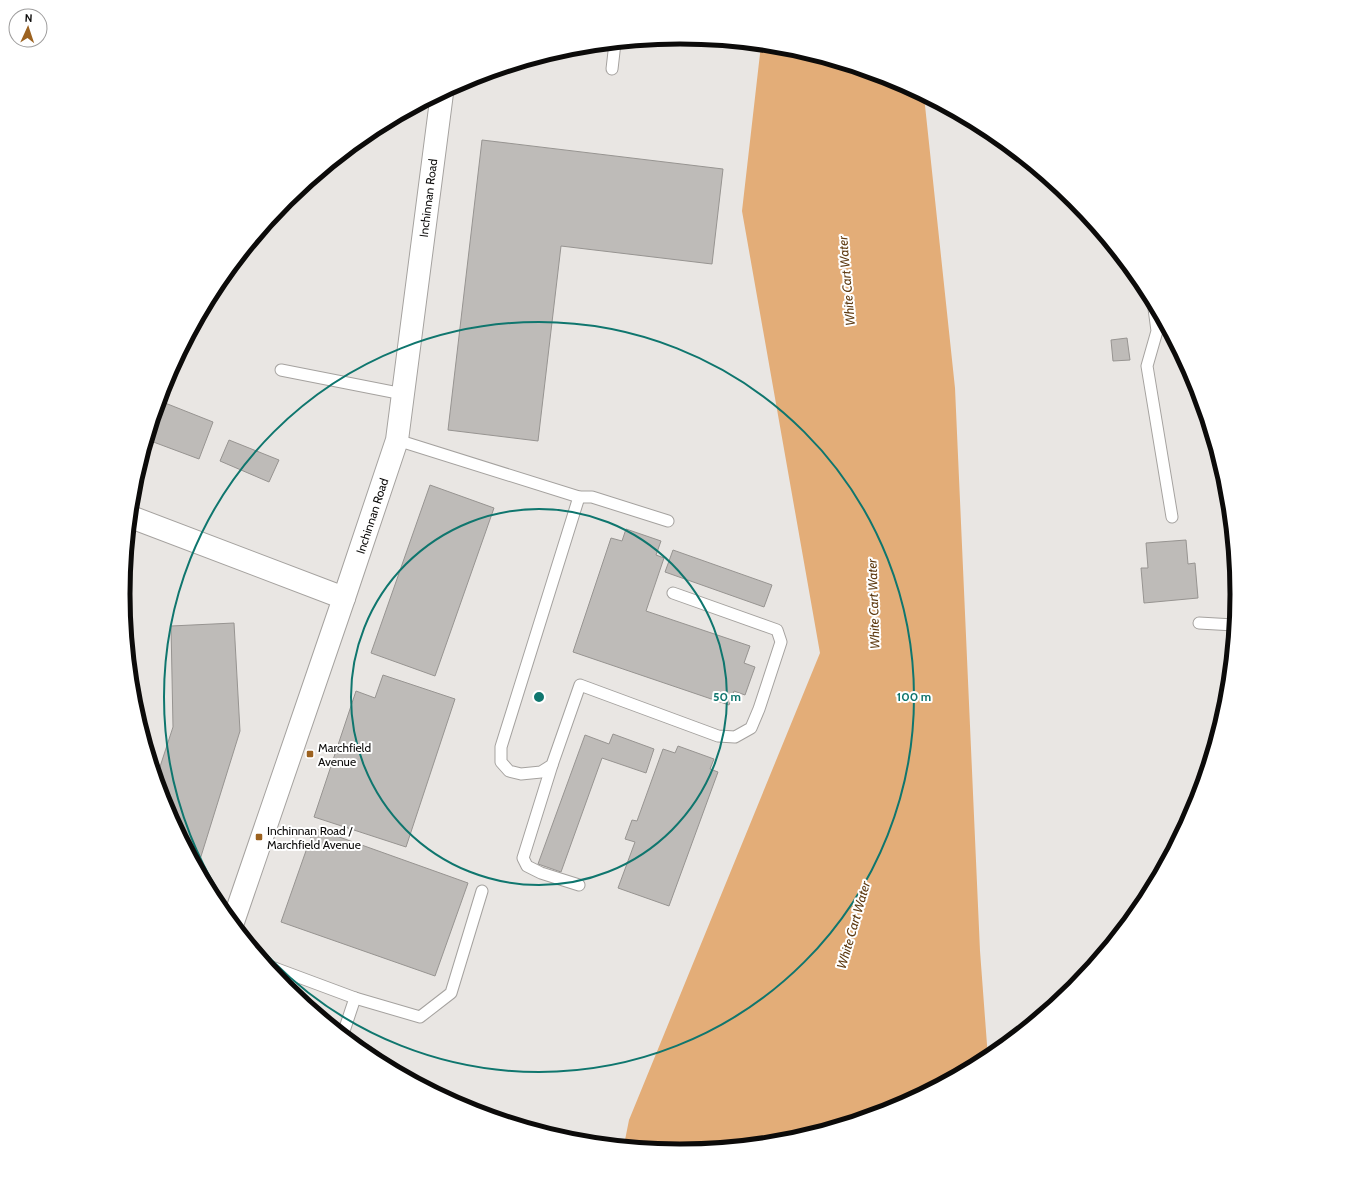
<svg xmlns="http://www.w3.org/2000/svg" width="1361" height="1188" viewBox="0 0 1361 1188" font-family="Cabin,sans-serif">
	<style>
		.water { fill: #e3ad78 }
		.building { fill: #bebbb8; stroke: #979491 }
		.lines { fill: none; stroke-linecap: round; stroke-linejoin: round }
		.lane-casing { stroke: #a5a29f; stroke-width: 13 }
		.street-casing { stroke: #a5a29f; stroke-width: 24 }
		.secondary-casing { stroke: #a5a29f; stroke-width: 24 }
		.lane { stroke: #fff; stroke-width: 11 }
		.street { stroke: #fff; stroke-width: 22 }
		.secondary { stroke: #fff; stroke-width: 22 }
		.ring { fill: none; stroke: #0f766e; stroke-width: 2 }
		.poi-dot { fill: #9c6220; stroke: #fff; stroke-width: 1.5 }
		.labels { text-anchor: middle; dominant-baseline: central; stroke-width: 4; stroke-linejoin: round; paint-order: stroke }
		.street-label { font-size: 12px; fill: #0c0b0a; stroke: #fff }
		.poi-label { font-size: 12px; fill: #0c0b0a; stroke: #fff; text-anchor: start }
		.water-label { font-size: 13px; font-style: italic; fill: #5e3a11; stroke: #fff }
		.rim { fill: none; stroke: #0c0b0a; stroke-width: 5 }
		.centre { fill: #0f766e; stroke: #fff; stroke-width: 2 }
		.ring-label { font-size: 12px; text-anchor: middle; font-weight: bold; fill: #0f766e; stroke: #fff; stroke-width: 4; stroke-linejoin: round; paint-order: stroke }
	</style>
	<rect width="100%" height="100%" fill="#e9e6e3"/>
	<polygon class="water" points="761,45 789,48 894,79 924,96 955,388 980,951 988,1058 893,1109 789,1140 680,1151 624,1145 629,1120 820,653 742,211"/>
	<g class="building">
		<polygon points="482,140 723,169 712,264 561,246 538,441 448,430"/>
		<polygon points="1127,338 1130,360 1113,361 1111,340"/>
		<polygon points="160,401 213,422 199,459 148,440"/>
		<polygon points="229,440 279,460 269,482 220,461"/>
		<polygon points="430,485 494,508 435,676 371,653"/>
		<polygon points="626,529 661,541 656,555 664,558 646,611 750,646 744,663 755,667 745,695 734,691 729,705 573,652 611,538 622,541"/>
		<polygon points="1186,540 1188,564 1195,563 1198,598 1144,603 1141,568 1148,568 1146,543"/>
		<polygon points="673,550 772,585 764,607 665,572"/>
		<polygon points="234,623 240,731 198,866 166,807 157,776 173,727 171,626"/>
		<polygon points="383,675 455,699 406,847 314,817 356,691 375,698"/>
		<polygon points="613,734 654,749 646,773 602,758 561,872 538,864 585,735 609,744"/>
		<polygon points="678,746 714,759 710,769 718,772 669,906 618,888 635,842 625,839 632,820 637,821 663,749 675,753"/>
		<polygon points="314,828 468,883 435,976 281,922"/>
	</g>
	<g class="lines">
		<g class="lane-casing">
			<g id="lane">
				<polyline points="612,69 615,43"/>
				<polyline points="1153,301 1157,331 1147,366 1172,517"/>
				<polyline points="281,370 403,394"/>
				<polyline points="397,440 579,497 592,497 668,521"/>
				<polyline points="579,497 501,747 501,762 509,771 521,774 541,772 552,765 580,685 718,736 735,737 751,728 759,709 781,642 777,630 673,593"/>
				<polyline points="1199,623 1234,625"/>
				<polyline points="552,765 523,858 527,866 541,873 579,885"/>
				<polyline points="269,966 355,998 420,1017 451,993 482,891"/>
				<polyline points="343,1034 355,998"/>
			</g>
		</g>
		<g class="street-casing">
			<polyline id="street" points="131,517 344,598"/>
		</g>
		<g class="secondary-casing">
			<polyline id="secondary" points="233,922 344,598 397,440 442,93"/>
		</g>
		<use href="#lane" class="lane"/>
		<use href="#street" class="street"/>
		<use href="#secondary" class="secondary"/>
	</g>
	<g class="ring">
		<circle cx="539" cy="697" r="188"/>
		<circle cx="539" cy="697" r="375"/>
	</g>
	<g class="poi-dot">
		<rect x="306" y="750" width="8" height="8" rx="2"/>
		<rect x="255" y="833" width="8" height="8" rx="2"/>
	</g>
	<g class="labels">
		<g class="street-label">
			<text transform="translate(428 198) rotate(-83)">Inchinnan Road</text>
			<text transform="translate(372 516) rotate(-72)">Inchinnan Road</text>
		</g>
		<g class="poi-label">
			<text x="318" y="747">Marchfield<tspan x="318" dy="14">Avenue</tspan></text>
			<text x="267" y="830">Inchinnan Road /<tspan x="267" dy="14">Marchfield Avenue</tspan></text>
		</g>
		<g class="water-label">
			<text transform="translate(846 281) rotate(-95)">White Cart Water</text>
			<text transform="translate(873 604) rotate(-92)">White Cart Water</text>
			<text transform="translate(853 925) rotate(-74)">White Cart Water</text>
		</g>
	</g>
	<path d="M0 0H1361V1188H0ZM130 594a550 550 0 1 1 1100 0a550 550 0 1 1-1100 0Z" fill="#fff" fill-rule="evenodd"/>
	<path class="rim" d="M130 594a550 550 0 1 1 1100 0a550 550 0 1 1-1100 0Z"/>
	<circle cx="539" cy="697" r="6" class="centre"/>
	<g class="ring-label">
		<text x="727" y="701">50 m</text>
		<text x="914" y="701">100 m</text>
	</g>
	<g transform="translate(28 28) rotate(3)"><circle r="19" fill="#ffffff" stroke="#9e9d9d"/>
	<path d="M0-3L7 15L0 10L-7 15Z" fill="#9c6220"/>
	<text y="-6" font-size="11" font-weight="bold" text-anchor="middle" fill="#0c0b0a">N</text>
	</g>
</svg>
